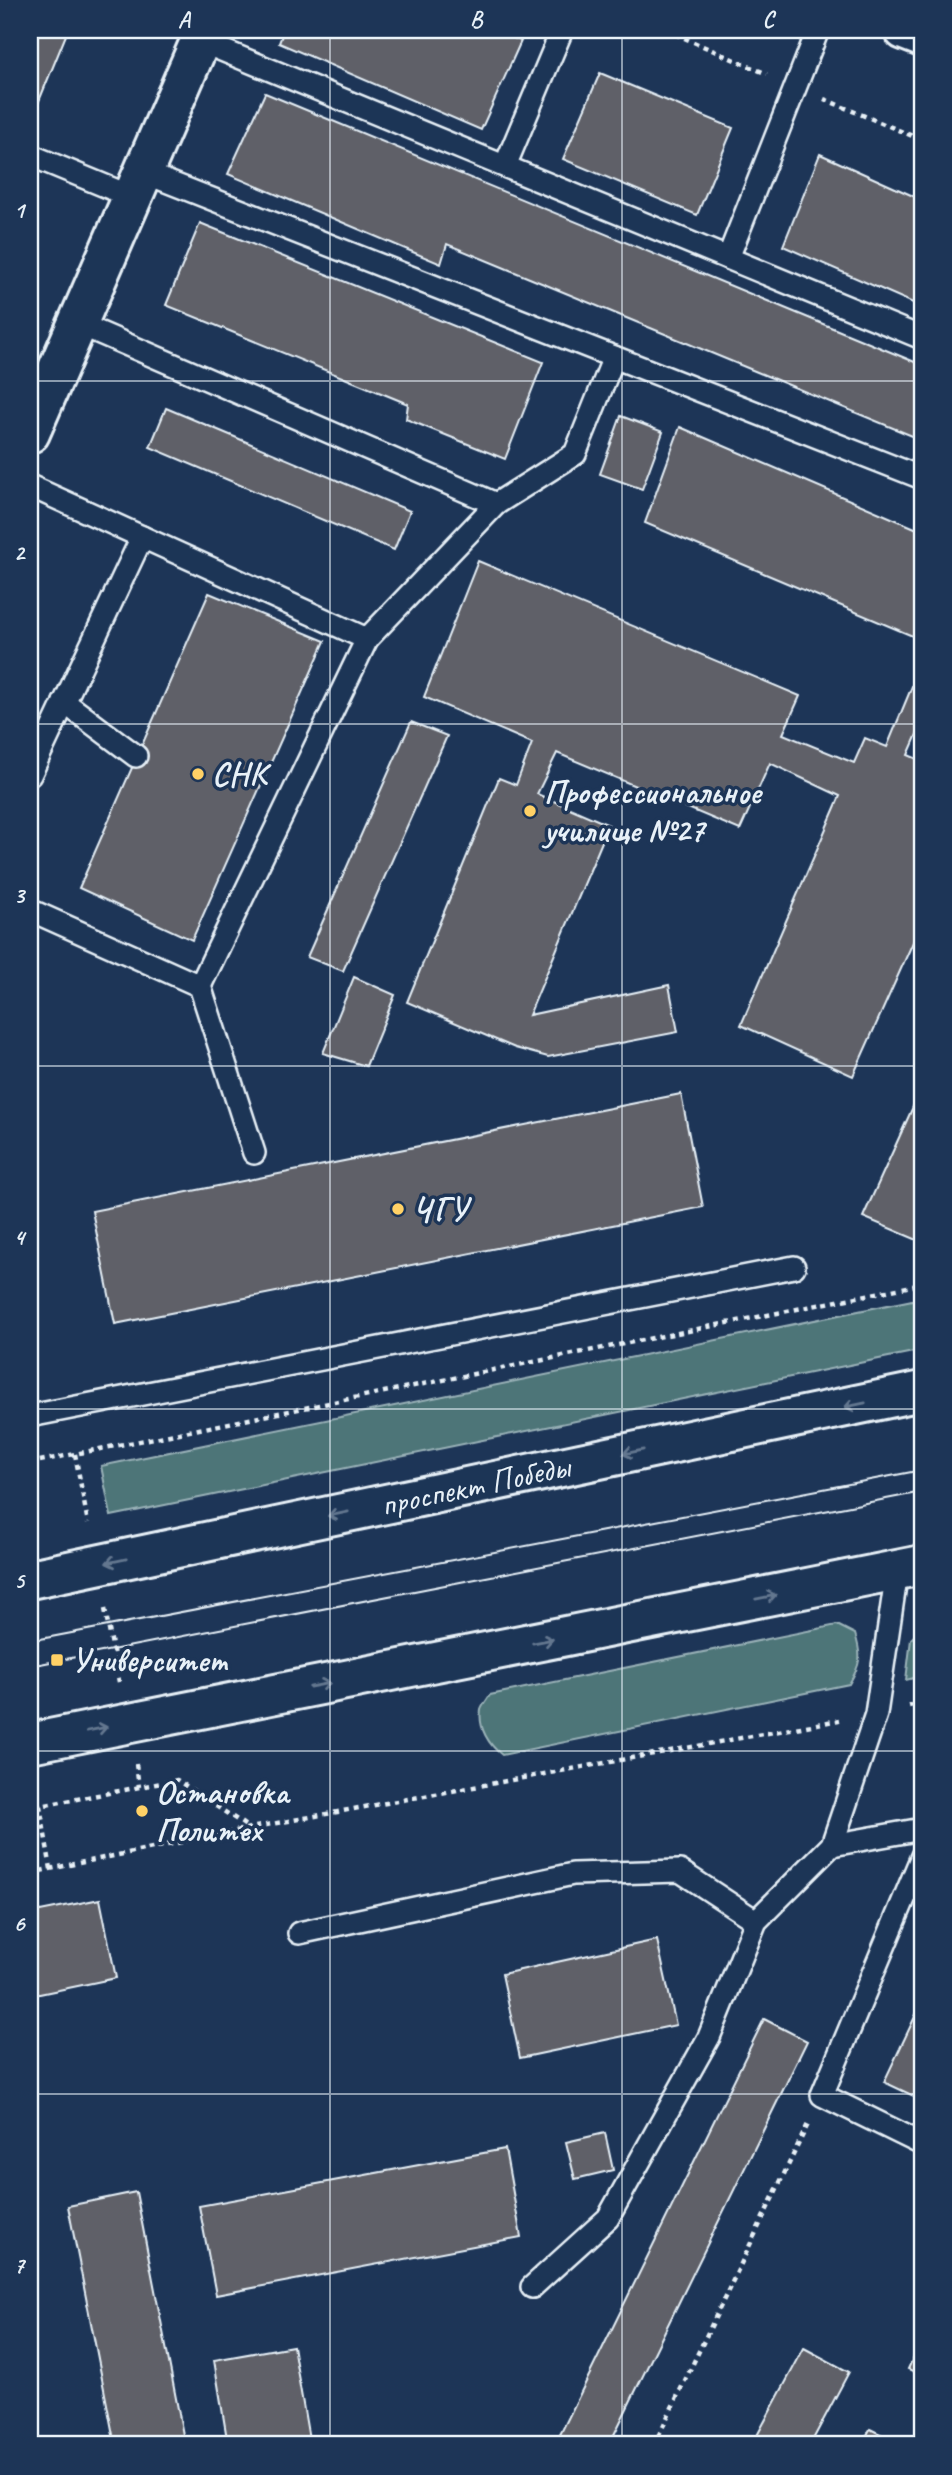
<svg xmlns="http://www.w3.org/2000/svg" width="952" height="2475" viewBox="0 0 952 2475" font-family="Caveat,sans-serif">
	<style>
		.green { fill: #4d7478; stroke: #9ab2b8; stroke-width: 2 }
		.building { fill: #5e6068; stroke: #e8f1f8; stroke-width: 2 }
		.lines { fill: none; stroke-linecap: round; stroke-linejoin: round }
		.lane-casing { stroke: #e8f1f8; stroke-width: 26 }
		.street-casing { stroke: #e8f1f8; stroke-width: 44 }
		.secondary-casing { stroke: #e8f1f8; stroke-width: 44 }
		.path { stroke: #e8f1f8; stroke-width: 4.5; stroke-dasharray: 5 5; stroke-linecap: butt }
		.lane { stroke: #1d3557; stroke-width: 21 }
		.street { stroke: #1d3557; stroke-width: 38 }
		.secondary { stroke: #1d3557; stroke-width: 38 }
		.tram { stroke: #e8f1f8; stroke-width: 2 }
		.oneway { stroke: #64778f }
		.grid { fill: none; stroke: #e8f1f8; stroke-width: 2; stroke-opacity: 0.55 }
		.poi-dot { fill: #ffd166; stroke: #1d3557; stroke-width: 2.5 }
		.labels { text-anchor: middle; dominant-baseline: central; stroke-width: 7; stroke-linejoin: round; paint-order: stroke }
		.poi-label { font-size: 33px; font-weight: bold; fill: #e8f1f8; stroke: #1d3557; text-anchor: start }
		.street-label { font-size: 33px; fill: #e8f1f8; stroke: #1d3557 }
		.neatline { fill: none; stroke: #e8f1f8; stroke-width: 2.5 }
		.grid-label { font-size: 23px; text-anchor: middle; font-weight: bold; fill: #e8f1f8 }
	</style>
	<rect width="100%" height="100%" fill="#1d3557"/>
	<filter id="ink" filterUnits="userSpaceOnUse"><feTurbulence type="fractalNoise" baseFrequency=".0143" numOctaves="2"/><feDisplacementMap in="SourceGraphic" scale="14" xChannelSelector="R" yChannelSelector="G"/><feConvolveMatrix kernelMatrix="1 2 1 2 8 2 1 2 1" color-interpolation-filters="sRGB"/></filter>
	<g filter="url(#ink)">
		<g class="green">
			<polygon points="922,1298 922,1348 918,1351 111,1516 101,1466"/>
			<path d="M 837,1625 L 855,1634 C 862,1656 861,1664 849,1684 L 502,1755 C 489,1745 478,1728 481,1710 C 482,1706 487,1700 490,1695 Z"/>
			<polygon points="922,1628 922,1676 906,1680 911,1639"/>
		</g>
		<g class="building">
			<polygon points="30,30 68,30 30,123"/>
			<polygon points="284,30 494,30 521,41 481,130 279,43"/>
			<polygon points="600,73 733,128 697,215 563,159"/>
			<polygon points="265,93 922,365 922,440 447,244 441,264 228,174"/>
			<polygon points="820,154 922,200 922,307 783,246"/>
			<polygon points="200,223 543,362 505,459 406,419 408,404 166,305"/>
			<polygon points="166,408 410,511 394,550 150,447"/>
			<polygon points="621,416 663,432 642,489 600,474"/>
			<polygon points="680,427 922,531 922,640 645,523"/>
			<polygon points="478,561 800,696 783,734 854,763 865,738 887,747 922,662 922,723 908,755 922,761 922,922 853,1076 741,1025 840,796 770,763 740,830 557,753 537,794 609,825 529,1015 669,985 678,1032 548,1057 515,1048 407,1002 499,778 516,785 532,743 424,697"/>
			<polygon points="209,593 325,641 192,940 79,888"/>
			<polygon points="411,722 447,736 343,971 307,957"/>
			<polygon points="354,977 395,995 366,1066 323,1053"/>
			<polygon points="922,1087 922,1242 863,1217"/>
			<polygon points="681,1094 703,1207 115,1324 92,1211"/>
			<polygon points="100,1899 116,1978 30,1996 30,1913"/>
			<polygon points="657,1940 676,2025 520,2058 502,1974"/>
			<polygon points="922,2002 922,2100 884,2082"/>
			<polygon points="764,2019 807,2041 609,2445 555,2445"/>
			<polygon points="605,2133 613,2170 575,2179 566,2142"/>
			<polygon points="505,2149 521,2237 216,2295 199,2206"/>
			<polygon points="136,2192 185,2445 115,2445 68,2206"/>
			<polygon points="922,2339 922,2375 908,2369"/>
			<polygon points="293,2346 310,2445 228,2445 214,2360"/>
			<polygon points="804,2348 849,2372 810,2445 752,2445"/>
			<polygon points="870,2429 903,2445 862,2445"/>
		</g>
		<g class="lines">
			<g class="lane-casing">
				<g id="lane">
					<polyline points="200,41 922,338"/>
					<polyline points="30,155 132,197"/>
					<polyline points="505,166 562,30"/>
					<polyline points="143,172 922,478"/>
					<polyline points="728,258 818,30"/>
					<polyline points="77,323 496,504"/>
					<polyline points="30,486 142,537 30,775"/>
					<polyline points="142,537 367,639 200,986"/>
					<polyline points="367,639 496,504 575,454 614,357"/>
					<polyline points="64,702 136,756"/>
					<polyline points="30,910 200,986 254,1153"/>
					<polyline points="30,1416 794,1267"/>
					<polyline points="897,1571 876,1714 832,1845 922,1829"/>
					<polyline points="922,1856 822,2095 922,2144"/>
					<polyline points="299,1933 573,1874 680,1871 756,1921"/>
					<polyline points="532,2287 608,2218 709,2037 756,1921 832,1845"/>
				</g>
			</g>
			<g class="street-casing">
				<g id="street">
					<polyline points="904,30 922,37"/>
					<polyline points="30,433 205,30"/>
				</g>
			</g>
			<g class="secondary-casing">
				<g id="secondary">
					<path id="s1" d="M 30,1579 L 922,1391"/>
					<polyline points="30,1743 922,1565"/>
				</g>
			</g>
			<g class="path">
				<polyline points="666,30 767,74"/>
				<polyline points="824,99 922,140"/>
				<polyline points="75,1454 88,1523"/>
				<polyline points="30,1463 922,1284"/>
				<polyline points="105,1609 119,1682"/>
				<polyline points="909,1706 922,1703"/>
				<polyline points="136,1764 139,1787"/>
				<polyline points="51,1869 40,1806 177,1780 249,1828"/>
				<polyline points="30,1873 250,1828 839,1720"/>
				<polyline points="654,2445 808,2124"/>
			</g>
			<use href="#lane" class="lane"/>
			<use href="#street" class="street"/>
			<use href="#secondary" class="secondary"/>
			<g class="tram">
				<polyline points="30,1641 922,1470"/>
				<polyline points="30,1666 922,1492"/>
			</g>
		</g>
		<defs><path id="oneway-shaft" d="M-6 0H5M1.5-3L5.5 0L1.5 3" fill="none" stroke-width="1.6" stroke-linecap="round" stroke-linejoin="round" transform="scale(1.75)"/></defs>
		<g class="oneway">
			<use href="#oneway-shaft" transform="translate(855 1405) rotate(168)"/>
			<use href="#oneway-shaft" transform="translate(633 1452) rotate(168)"/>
			<use href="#oneway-shaft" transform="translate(338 1514) rotate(168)"/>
			<use href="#oneway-shaft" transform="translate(116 1561) rotate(168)"/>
			<use href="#oneway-shaft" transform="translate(766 1597) rotate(-11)"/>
			<use href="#oneway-shaft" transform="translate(543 1641) rotate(-11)"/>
			<use href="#oneway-shaft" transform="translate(320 1685) rotate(-11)"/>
			<use href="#oneway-shaft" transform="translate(97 1729) rotate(-11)"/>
		</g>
	</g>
	<path class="grid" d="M 330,30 L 330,2445M 622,30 L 622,2445M 30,381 L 922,381M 30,724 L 922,724M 30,1066 L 922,1066M 30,1409 L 922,1409M 30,1751 L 922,1751M 30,2094 L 922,2094"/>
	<g class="poi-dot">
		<circle cx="198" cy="774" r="7"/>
		<circle cx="530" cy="811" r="7"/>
		<circle cx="398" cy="1209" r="7"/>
		<rect x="50" y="1653" width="14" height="14" rx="3.5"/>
		<circle cx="142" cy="1811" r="7"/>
	</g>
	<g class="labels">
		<g class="poi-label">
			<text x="212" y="774">СНК</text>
			<text x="544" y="792">Профессиональное<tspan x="544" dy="38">училище №27</tspan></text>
			<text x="412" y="1209">ЧГУ</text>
			<text x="71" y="1660">Университет</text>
			<text x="156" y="1792">Остановка<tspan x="156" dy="38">Политех</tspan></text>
		</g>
		<g class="street-label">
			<text stroke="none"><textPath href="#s1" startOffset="455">проспект Победы</textPath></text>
		</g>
	</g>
	<rect width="952" height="2475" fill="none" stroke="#1d3557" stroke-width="77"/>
	<rect x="38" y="38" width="876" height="2398" class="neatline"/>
	<g class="grid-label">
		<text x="184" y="27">A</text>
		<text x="476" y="27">B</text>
		<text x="768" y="27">C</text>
		<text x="19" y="218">1</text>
		<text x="19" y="560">2</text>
		<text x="19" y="903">3</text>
		<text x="19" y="1245">4</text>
		<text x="19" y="1588">5</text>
		<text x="19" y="1931">6</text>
		<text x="19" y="2273">7</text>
	</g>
</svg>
